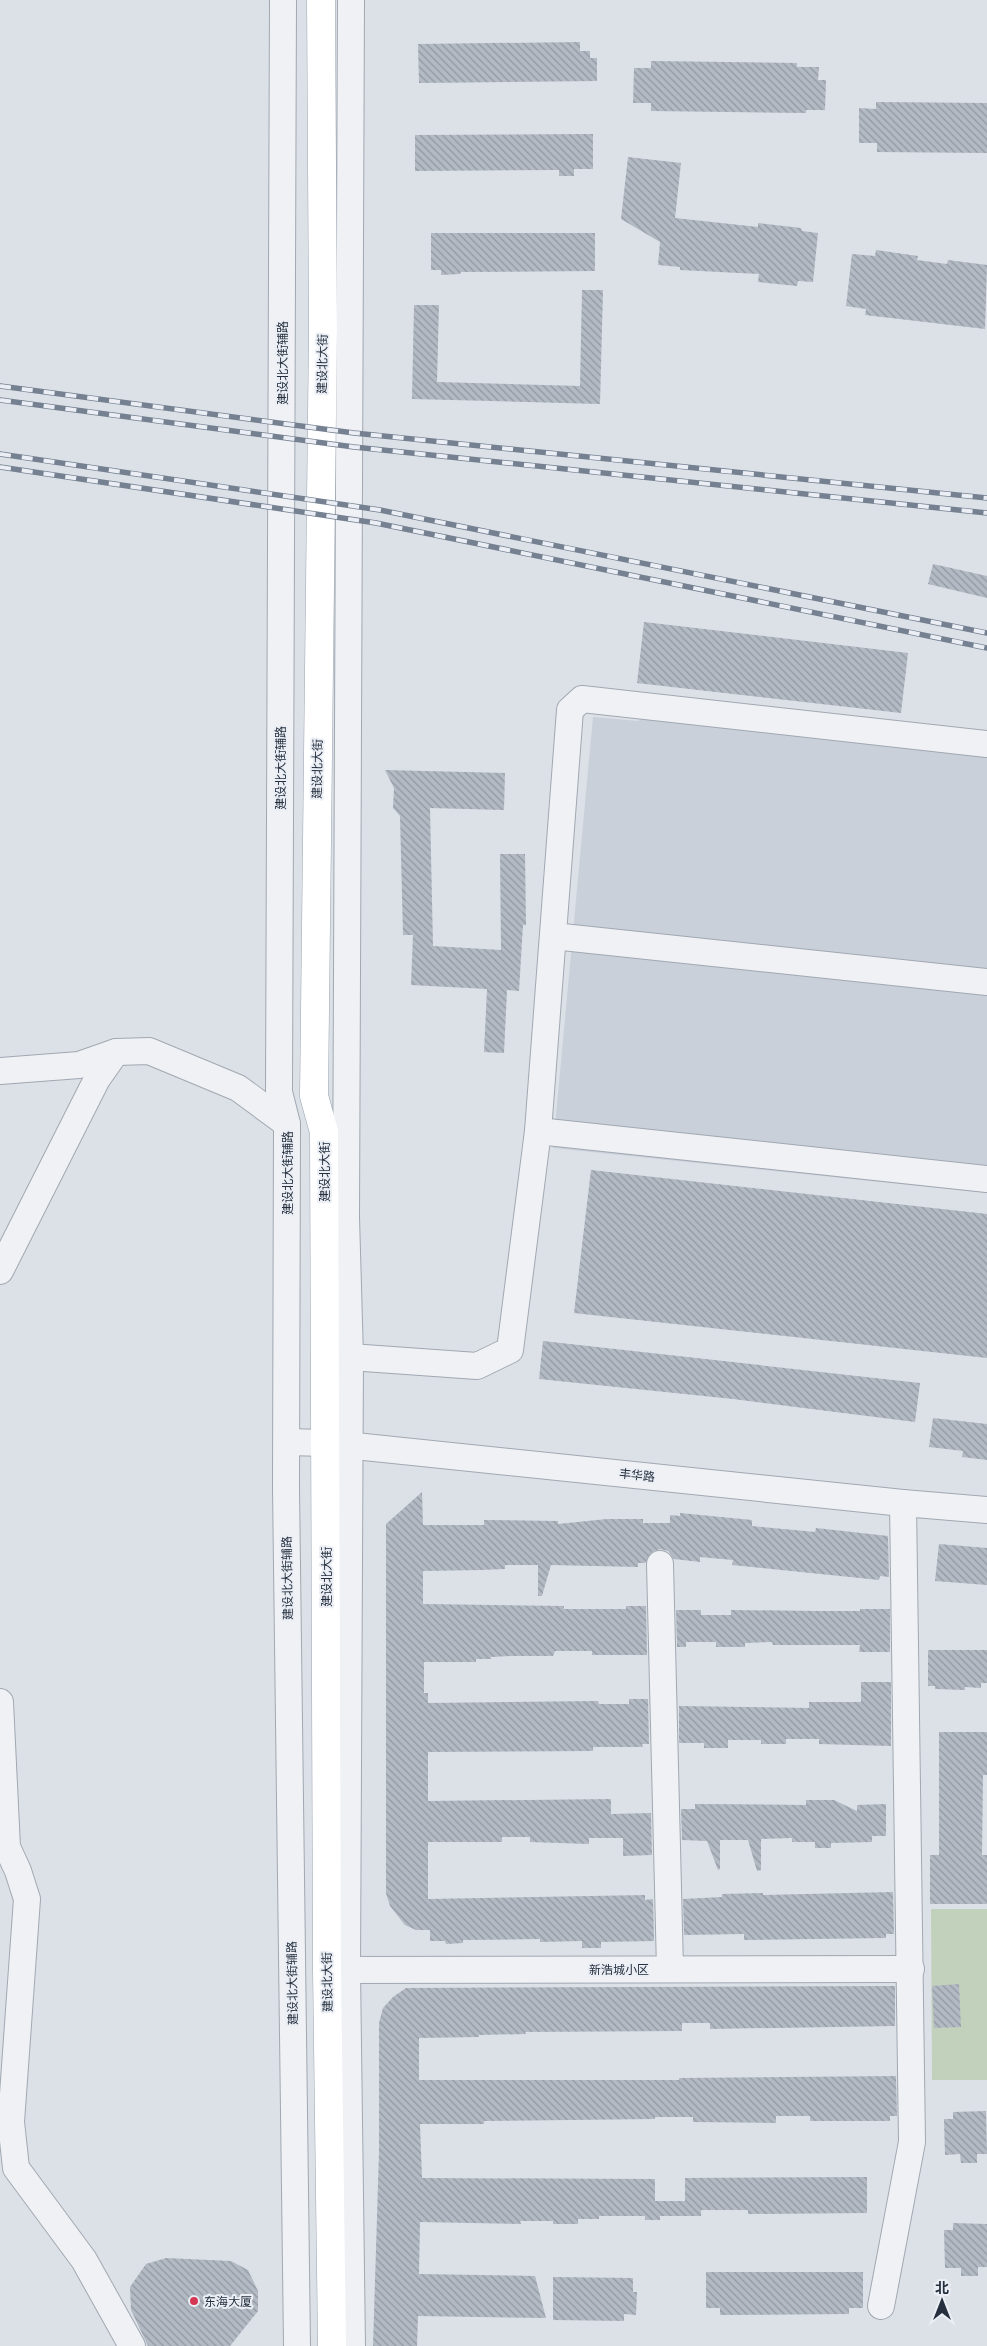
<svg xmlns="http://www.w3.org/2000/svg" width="987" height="2346" viewBox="0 0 987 2346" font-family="'IBM Plex Sans','Noto Sans SC',sans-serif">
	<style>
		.built { fill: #cad0d9 }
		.grass { fill: #c2d1bc }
		.building { fill: url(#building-back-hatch) }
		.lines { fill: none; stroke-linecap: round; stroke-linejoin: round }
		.minor-casing { stroke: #a1a8b1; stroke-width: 28 }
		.major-casing { stroke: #9ba5b3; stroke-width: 29 }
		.minor { stroke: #eff1f5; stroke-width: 26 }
		.major { stroke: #fff; stroke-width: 28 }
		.rail-casing { stroke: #758091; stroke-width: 5.5 }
		.rail { stroke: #ebeff5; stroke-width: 4; stroke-dasharray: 11; stroke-linecap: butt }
		.poi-dot { fill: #d43855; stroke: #ebeff5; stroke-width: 2 }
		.labels { text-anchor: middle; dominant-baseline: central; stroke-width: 4; stroke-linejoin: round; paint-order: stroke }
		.street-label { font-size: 12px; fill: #252f3e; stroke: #ebeff5 }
		.poi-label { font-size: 12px; fill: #252f3e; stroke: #ebeff5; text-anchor: start }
	</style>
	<defs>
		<pattern id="building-back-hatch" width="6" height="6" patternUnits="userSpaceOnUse" patternTransform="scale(1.25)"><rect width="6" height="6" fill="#b3bac4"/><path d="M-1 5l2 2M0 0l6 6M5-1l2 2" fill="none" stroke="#9198a1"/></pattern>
	</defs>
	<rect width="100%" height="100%" fill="#dce1e7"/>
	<polygon class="built" points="640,715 987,752 987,1193 553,1148 593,717 639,721"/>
	<polygon class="grass" points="931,1909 987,1909 987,2080 932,2080"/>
	<g class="building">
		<polygon points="580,42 580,51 590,51 590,58 597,58 597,81 419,83 418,44"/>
		<polygon points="651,61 797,63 797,67 819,67 818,80 826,80 825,110 806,110 806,113 651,111 651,103 633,103 634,68 651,68"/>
		<polygon points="876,102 987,103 987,153 877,152 877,143 859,143 859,108 876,109"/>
		<polygon points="593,134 593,169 574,169 574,176 559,176 559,170 415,171 415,135"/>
		<polygon points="628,157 681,163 675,218 758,227 758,223 801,228 802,231 818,233 813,282 798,281 797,286 758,282 759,274 680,270 680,267 658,265 660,242 621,219"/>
		<polygon points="431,233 595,233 595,271 461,272 460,274 441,275 441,270 431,270"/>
		<polygon points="876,250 918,256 917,260 947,264 948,260 987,265 985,329 865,315 866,309 846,306 852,254 875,256"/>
		<polygon points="582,290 603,290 600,404 412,399 414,305 439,305 437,382 580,386"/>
		<polygon points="933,564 987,576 987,598 928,584"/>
		<polygon points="644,622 908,653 901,713 637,683"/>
		<polygon points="385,770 505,773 504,810 430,808 433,946 501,950 500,854 525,854 526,925 523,925 519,991 507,990 504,1053 484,1052 487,989 411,985 413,935 403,935 400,816 393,808 394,788"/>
		<polygon points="591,1170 987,1214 987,1358 574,1313"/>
		<polygon points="543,1341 920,1383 915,1422 733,1399 539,1379"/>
		<polygon points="933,1418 987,1424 987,1460 962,1457 963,1451 929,1447"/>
		<polygon points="422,1492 423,1525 484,1525 484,1520 558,1521 558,1524 607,1519 643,1519 643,1523 670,1523 670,1515 680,1516 680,1513 752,1520 752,1526 815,1532 816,1528 888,1536 889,1577 880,1576 879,1580 732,1565 733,1560 700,1557 700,1562 674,1559 668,1551 660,1549 652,1552 645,1563 638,1563 638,1567 551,1565 542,1596 538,1596 538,1565 505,1565 505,1569 481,1570 423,1571 423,1604 564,1606 564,1609 626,1609 626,1606 646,1606 647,1655 592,1655 592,1651 555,1651 553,1656 511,1656 491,1657 491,1659 476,1659 476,1662 424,1662 424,1693 428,1693 428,1703 598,1701 599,1704 629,1704 629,1699 648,1699 649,1744 642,1744 643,1747 593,1747 593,1751 428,1752 428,1801 611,1799 611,1814 651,1813 652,1855 623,1856 623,1838 589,1838 589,1844 530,1842 530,1837 502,1837 502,1842 428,1842 428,1899 645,1895 645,1900 653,1899 654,1941 601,1942 601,1948 582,1948 582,1941 540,1942 540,1939 463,1940 463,1943 446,1944 445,1941 430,1941 430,1930 416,1930 405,1925 390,1906 386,1893 386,1524"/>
		<polygon points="939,1544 987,1548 987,1585 935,1581"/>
		<polygon points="860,1609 890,1609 890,1652 859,1652 860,1645 773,1645 772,1642 745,1643 745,1647 716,1647 716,1642 686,1642 686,1647 677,1647 676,1610 701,1610 701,1615 731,1615 731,1610 816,1611 860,1611"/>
		<polygon points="928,1650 987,1650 987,1683 981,1683 981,1688 965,1687 965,1690 935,1689 935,1686 928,1686"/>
		<polygon points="861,1682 891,1682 891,1746 819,1744 819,1739 786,1739 786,1744 761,1744 761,1740 728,1740 728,1748 704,1748 704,1743 679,1743 679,1706 809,1708 809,1702 861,1702"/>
		<polygon points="939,1732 987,1732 987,1775 983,1775 982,1855 987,1855 987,1904 930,1904 930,1855 939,1855"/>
		<polygon points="806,1800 834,1800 857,1811 857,1805 886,1804 886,1836 872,1836 872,1842 831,1843 831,1848 815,1848 815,1842 792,1842 792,1838 761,1839 761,1870 757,1871 748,1840 720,1840 720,1869 718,1870 707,1841 682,1840 681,1809 695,1809 695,1804 806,1805"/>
		<polygon points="893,1892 894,1934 886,1934 886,1938 744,1940 744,1934 684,1935 683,1899 722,1897 722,1894 763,1893 763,1895"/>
		<polygon points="959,1984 961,2027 934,2028 932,1986"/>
		<polygon points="895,1986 895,2026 710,2029 710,2023 682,2023 682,2031 525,2032 526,2034 479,2035 479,2037 419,2038 419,2080 679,2080 679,2078 896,2076 897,2116 890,2116 890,2121 810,2121 810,2116 776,2116 776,2123 693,2122 693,2117 655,2117 655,2119 484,2121 484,2124 420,2124 422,2178 655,2179 655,2201 685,2201 685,2178 867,2177 867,2213 748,2214 748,2210 701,2210 701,2216 660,2216 660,2220 645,2220 645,2216 599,2216 599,2219 578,2219 578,2224 553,2224 553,2221 520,2221 521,2224 420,2222 419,2274 535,2276 546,2318 418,2316 417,2346 373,2346 379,2152 379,2023 383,2008 393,1997 406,1988"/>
		<polygon points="986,2111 987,2154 977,2154 977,2163 961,2163 960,2154 945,2155 944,2119 953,2119 953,2112"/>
		<polygon points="953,2223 987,2224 987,2267 978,2267 978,2276 961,2276 961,2268 945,2268 944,2230 953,2230"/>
		<polygon points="166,2258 231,2261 248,2270 258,2291 258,2311 230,2346 148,2346 131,2310 130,2287 146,2264"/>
		<polygon points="706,2272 863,2272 863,2308 849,2308 849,2314 720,2315 720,2308 706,2308"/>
		<polygon points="553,2277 633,2278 633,2292 637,2292 636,2315 624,2314 624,2321 553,2320"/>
	</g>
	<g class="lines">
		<g class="minor-casing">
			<g id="minor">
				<polyline points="283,0 279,1092 287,1124 286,1488 297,2346"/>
				<polyline points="351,0 346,1217 350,1357 347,1970 352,2346"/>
				<polyline points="553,936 987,982"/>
				<polyline points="0,1071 79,1065 116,1052 149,1051 238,1088 287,1124"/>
				<polyline points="538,1131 987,1179"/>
				<polyline points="0,1271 97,1079 116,1052"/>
				<polyline points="350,1357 477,1366 510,1350 538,1131 570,710 582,699 987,744"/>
				<polyline points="287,1442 326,1443 903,1503 987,1510"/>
				<polyline points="660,1564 670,1969"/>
				<polyline points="0,1702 7,1847 18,1871 27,1899 11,2122 16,2168 84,2260 132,2346"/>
				<polyline points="329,1970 911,1969"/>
				<polyline points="881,2306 912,2142 903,1503"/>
			</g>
		</g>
		<g class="major-casing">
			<polyline id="major" points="321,0 323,329 314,1096 324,1132 327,1970 332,2346"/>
		</g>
		<use href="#minor" class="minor"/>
		<use href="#major" class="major"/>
		<g class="rail-casing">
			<g id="rail">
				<polyline points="0,386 354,433 987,498"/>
				<polyline points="0,400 354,447 987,513"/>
				<polyline points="0,454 380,510 987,633"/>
				<polyline points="0,467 376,523 987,648"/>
			</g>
		</g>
		<use href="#rail" class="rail"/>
	</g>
	<circle class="poi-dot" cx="194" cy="2301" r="5"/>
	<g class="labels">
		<g class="street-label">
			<text transform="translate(282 363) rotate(-90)">建设北大街辅路</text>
			<text transform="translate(322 364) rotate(-89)">建设北大街</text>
			<text transform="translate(280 768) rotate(-90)">建设北大街辅路</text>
			<text transform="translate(317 769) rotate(-89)">建设北大街</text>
			<text transform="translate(324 1172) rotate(-90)">建设北大街</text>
			<text transform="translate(287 1173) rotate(-90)">建设北大街辅路</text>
			<text transform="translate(637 1475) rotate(6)">丰华路</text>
			<text transform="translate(326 1577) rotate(-90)">建设北大街</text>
			<text transform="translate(287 1578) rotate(-91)">建设北大街辅路</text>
			<text x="619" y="1969">新浩城小区</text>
			<text transform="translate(327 1982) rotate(-91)">建设北大街</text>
			<text transform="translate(292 1983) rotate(-91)">建设北大街辅路</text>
		</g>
		<g class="poi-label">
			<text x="204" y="2301">东海大厦</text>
		</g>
	</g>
	<g transform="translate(942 2301)" stroke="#ebeff5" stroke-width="4" paint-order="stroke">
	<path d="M0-4L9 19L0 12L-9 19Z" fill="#252f3e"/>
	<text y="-8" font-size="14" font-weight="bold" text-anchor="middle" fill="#252f3e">北</text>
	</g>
</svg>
